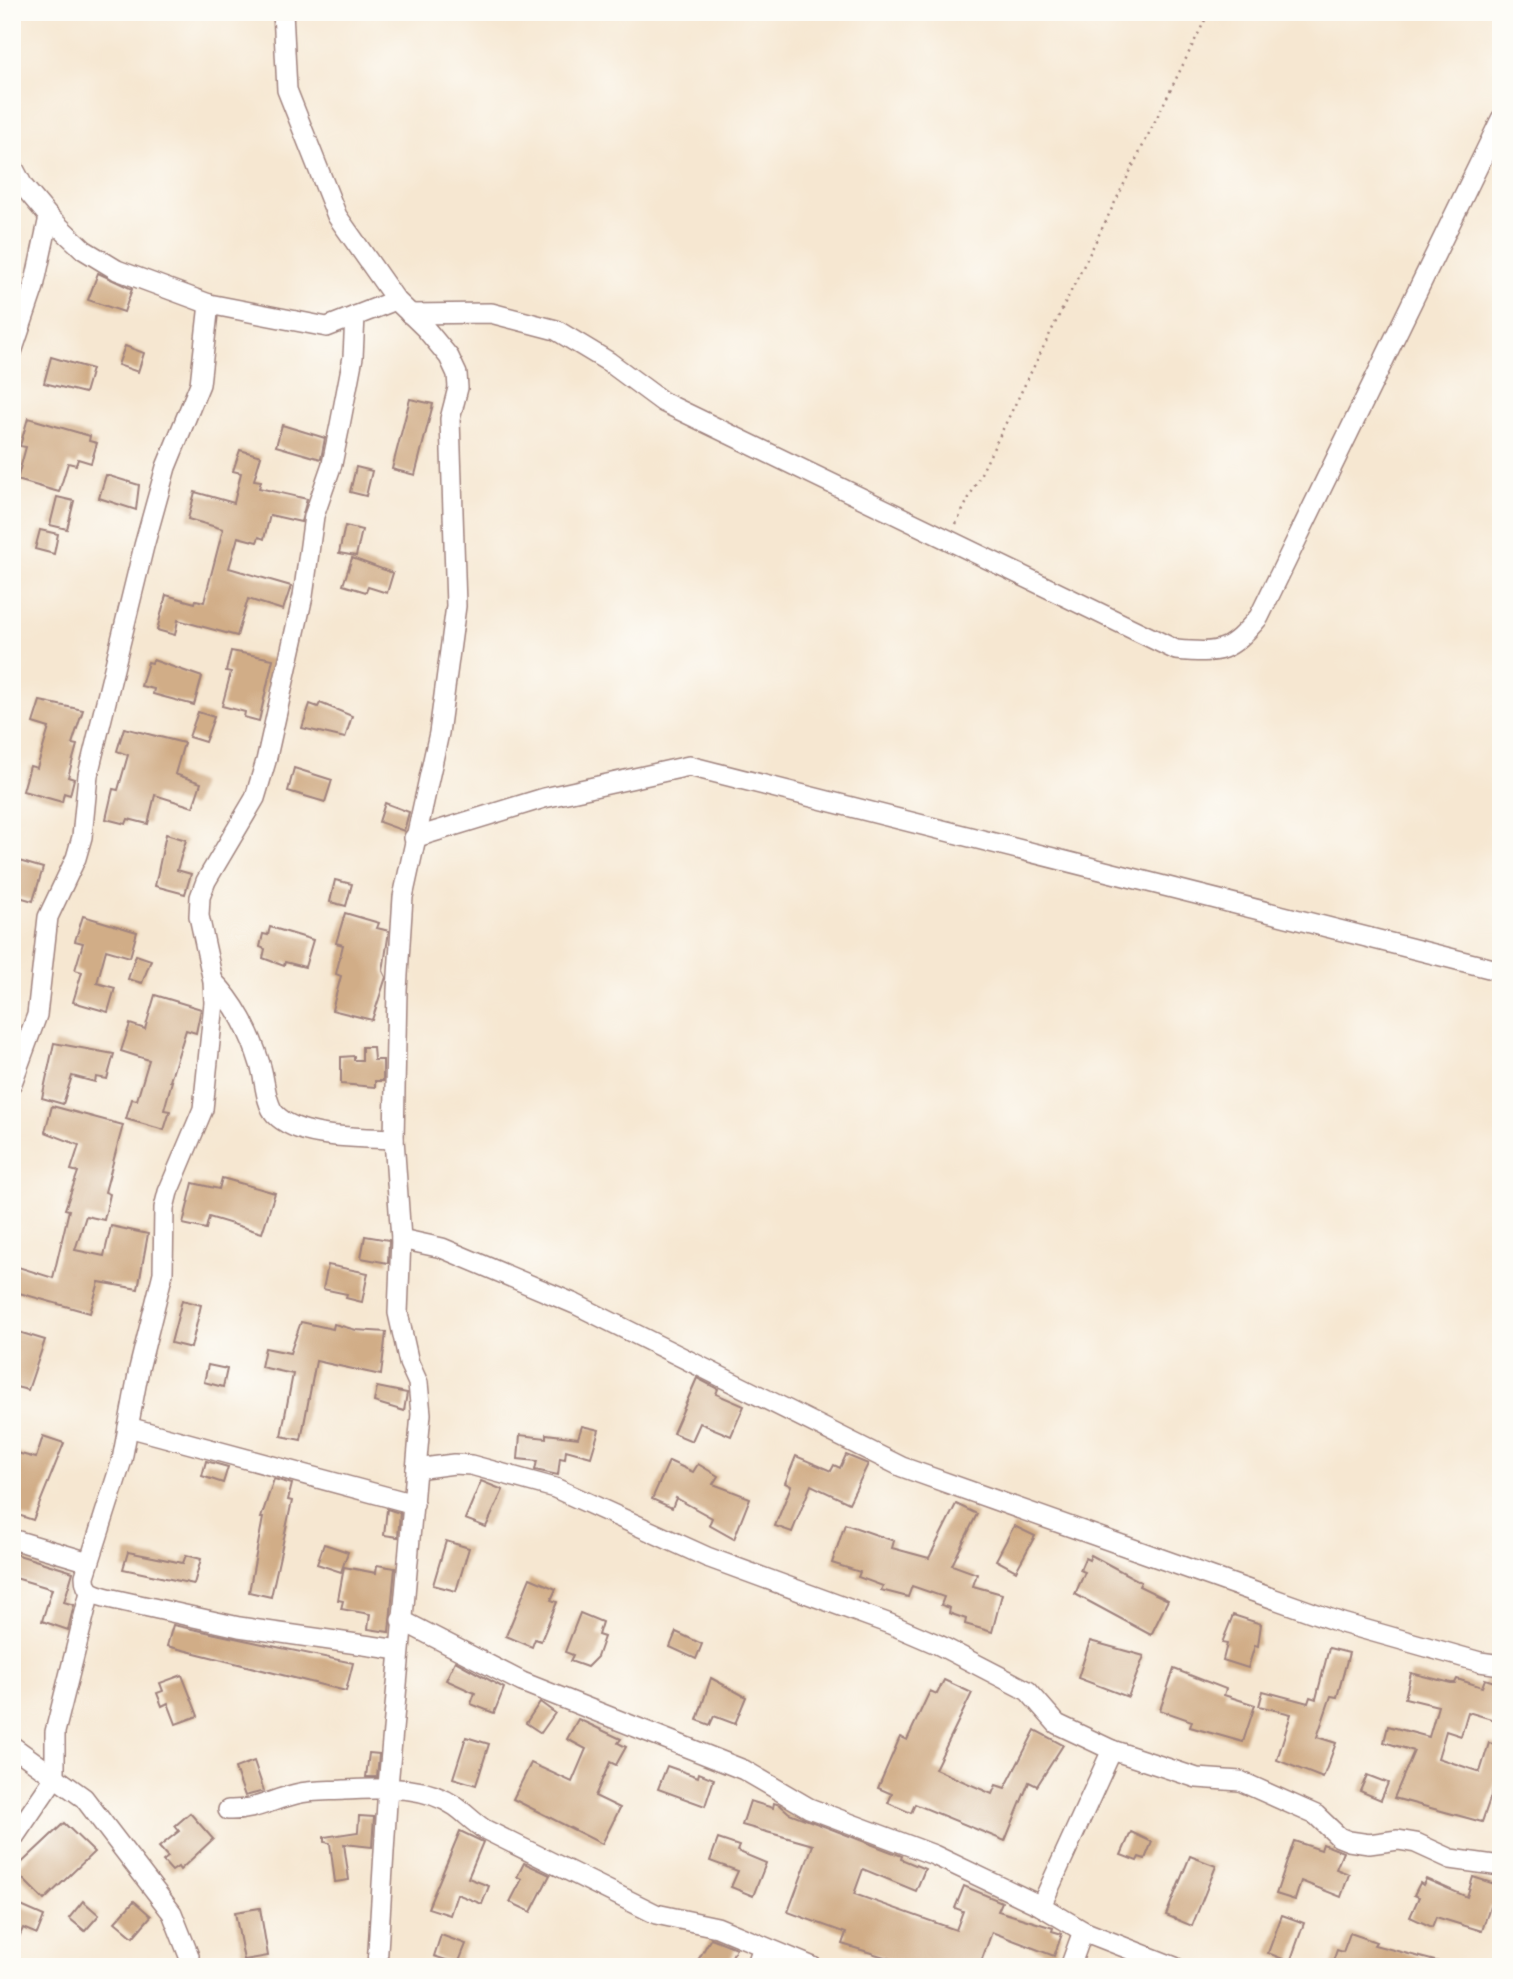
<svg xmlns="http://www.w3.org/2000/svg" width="1513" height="1979" viewBox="0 0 1513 1979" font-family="'Balsamiq Sans',sans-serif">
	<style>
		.building { fill: #d1ad87 }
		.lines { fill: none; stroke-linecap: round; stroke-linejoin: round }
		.minor-casing { stroke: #a0837e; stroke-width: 22 }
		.path { stroke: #a0837e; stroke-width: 2.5; stroke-dasharray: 2 5; stroke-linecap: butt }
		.minor { stroke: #fff; stroke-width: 19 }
	</style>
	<rect width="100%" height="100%" fill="#fdfcf7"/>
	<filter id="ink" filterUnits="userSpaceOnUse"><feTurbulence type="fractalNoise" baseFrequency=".0143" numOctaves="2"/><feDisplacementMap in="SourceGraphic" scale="14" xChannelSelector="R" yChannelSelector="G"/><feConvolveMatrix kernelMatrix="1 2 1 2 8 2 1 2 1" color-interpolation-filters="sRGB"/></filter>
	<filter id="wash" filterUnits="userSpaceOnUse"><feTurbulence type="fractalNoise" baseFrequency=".00686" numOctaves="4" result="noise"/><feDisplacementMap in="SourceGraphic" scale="28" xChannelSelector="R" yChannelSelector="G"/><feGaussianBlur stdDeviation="1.57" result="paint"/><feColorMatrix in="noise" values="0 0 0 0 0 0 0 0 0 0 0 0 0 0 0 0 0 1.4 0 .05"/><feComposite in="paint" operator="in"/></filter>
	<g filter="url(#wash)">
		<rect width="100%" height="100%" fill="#f6e7d1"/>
		<g id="blocks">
			<g class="building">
				<polygon points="98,273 132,289 124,312 88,300"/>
				<polygon points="125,346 144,353 138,372 118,365"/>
				<polygon points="51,357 92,369 85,393 44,383"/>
				<polygon points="410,399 433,404 415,475 392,469"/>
				<polygon points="28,418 90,436 89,441 97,443 91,463 78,459 76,465 68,463 59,492 17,480 26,447 20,446"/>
				<polygon points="282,425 325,438 321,459 276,446"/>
				<polygon points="240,450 261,456 254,480 261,481 259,488 307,499 301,522 270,515 264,539 259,537 257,542 238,537 229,568 291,586 283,610 248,599 237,636 178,620 175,635 157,630 166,595 195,603 196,600 204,602 223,529 188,519 195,492 234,503 241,473 233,471"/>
				<polygon points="356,467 372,471 366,496 350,492"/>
				<polygon points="106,475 139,485 136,510 99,498"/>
				<polygon points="57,497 74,501 67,529 50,525"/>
				<polygon points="345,526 362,530 356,556 339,553"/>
				<polygon points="40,530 58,534 54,554 35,549"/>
				<polygon points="352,558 393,573 387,593 368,587 366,592 343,585"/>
				<polygon points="231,651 273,659 259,721 244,717 245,712 222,706 231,672 226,671"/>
				<polygon points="153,660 202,677 194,705 153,694 154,689 141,686 148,662 152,663"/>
				<polygon points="40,701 83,710 72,744 77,745 68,777 74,779 70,795 64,793 62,802 23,791 30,766 37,768 49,728 33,723"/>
				<polygon points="320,703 352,716 345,738 302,728 310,704 318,707"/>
				<polygon points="198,712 214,717 205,742 189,737"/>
				<polygon points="124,728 184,743 175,774 201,783 193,807 155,795 148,824 128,819 126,824 106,819 113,789 118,790 128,755 117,751"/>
				<polygon points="294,768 332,780 325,802 288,791"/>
				<polygon points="385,803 409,812 404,831 379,822"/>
				<polygon points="166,834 186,840 177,870 191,874 185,894 155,886"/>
				<polygon points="12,859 43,868 33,901 12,895"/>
				<polygon points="335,880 352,884 346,906 330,902"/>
				<polygon points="345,913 379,923 377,928 389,931 383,971 386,977 372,1020 332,1010 341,976 336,974 343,945 336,943"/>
				<polygon points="83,916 137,932 130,957 106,950 97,983 115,988 108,1012 73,1002 82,972 75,970 83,943 75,941"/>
				<polygon points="270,927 313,940 305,967 285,962 284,966 263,958 265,949 260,947 263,934 268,935"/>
				<polygon points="136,955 151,960 142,983 128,979"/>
				<polygon points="155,995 201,1009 196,1033 186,1030 170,1081 172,1081 164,1110 170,1111 164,1130 126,1119 132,1099 137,1100 149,1060 121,1051 130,1024 145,1029"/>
				<polygon points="54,1043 114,1054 107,1079 96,1077 95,1082 72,1076 63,1104 42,1098"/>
				<polygon points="362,1047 373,1047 374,1060 383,1060 383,1081 375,1081 375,1087 341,1084 341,1057 354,1056 354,1060 362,1060"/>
				<polygon points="52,1106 123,1125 105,1192 110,1194 104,1220 86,1216 75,1250 104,1256 111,1226 148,1234 138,1289 99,1282 90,1313 12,1291 12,1265 53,1278 69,1210 65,1209 78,1172 71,1170 79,1145 45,1132"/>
				<polygon points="222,1178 275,1193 262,1233 209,1217 206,1229 183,1224 193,1183 219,1189"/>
				<polygon points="365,1236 389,1240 388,1263 361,1258"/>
				<polygon points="328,1265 368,1273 362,1302 346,1298 347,1294 323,1289"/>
				<polygon points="182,1300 201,1305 191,1348 171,1343"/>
				<polygon points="301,1322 333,1329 334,1324 356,1330 386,1332 381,1375 316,1361 301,1440 281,1436 293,1374 261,1367 265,1348 290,1353"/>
				<polygon points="12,1330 45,1340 28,1390 12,1386"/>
				<polygon points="208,1365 227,1369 223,1387 204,1382"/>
				<polygon points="697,1378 718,1389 716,1394 744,1406 731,1436 700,1423 692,1441 673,1433"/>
				<polygon points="377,1387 407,1393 404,1411 374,1402"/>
				<polygon points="582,1426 599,1430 591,1457 566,1450 565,1459 560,1458 558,1475 535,1470 537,1461 518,1459 520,1435 546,1438 546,1434 578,1438"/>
				<polygon points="43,1436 64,1443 33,1520 12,1513 12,1470 17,1453 36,1458"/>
				<polygon points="846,1455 868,1464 849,1503 811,1485 792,1532 775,1526 791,1486 785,1483 796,1456 831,1471 834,1465 840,1468"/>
				<polygon points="206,1461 228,1467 223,1483 202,1476"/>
				<polygon points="669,1461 693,1472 698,1464 718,1476 713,1484 750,1498 734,1539 709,1525 712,1518 676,1498 672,1508 652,1499"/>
				<polygon points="274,1479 292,1484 288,1500 292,1501 271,1597 249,1592 263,1518 261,1518"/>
				<polygon points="481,1481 503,1490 486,1527 465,1519"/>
				<polygon points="956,1504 977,1514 952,1565 977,1574 973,1586 1002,1594 992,1632 965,1624 966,1619 949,1613 950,1608 941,1605 944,1597 912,1586 908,1597 881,1590 883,1586 858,1577 860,1572 832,1563 845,1524 894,1541 892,1548 929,1558"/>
				<polygon points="387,1509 400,1513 398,1537 384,1535"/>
				<polygon points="1014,1526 1035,1536 1016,1571 996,1560"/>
				<polygon points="446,1541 469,1548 456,1591 433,1585"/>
				<polygon points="324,1544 348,1552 341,1572 317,1564"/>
				<polygon points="128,1552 183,1563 186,1555 201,1559 194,1584 123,1569"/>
				<polygon points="12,1553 73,1572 64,1602 74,1605 68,1630 42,1621 52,1589 12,1577"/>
				<polygon points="1091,1555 1141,1582 1139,1586 1168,1600 1151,1635 1075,1594 1085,1572 1080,1570 1085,1558 1089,1560"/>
				<polygon points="377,1565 395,1568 389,1632 368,1629 370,1614 341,1609 343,1601 338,1600 344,1567 376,1573"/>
				<polygon points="530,1578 556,1589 551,1600 557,1602 541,1641 535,1639 532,1647 506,1636"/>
				<polygon points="580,1613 602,1622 598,1635 604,1637 597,1657 587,1667 570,1661 573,1655 565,1652"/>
				<polygon points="1233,1615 1261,1624 1258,1646 1255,1645 1248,1668 1223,1660 1227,1644 1222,1643"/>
				<polygon points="173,1625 353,1663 346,1691 167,1646"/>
				<polygon points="676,1632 702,1644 696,1659 670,1647"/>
				<polygon points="1090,1641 1144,1656 1128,1697 1078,1678"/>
				<polygon points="1329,1648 1349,1653 1337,1697 1331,1696 1317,1737 1336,1743 1323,1778 1277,1760 1291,1714 1259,1706 1263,1691 1308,1703 1310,1697 1316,1699"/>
				<polygon points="455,1661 504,1688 494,1713 471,1704 475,1693 446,1680"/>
				<polygon points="1174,1669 1226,1689 1224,1695 1255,1705 1243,1742 1190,1727 1192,1721 1160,1710"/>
				<polygon points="1411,1673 1451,1683 1455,1683 1457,1679 1482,1687 1485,1679 1501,1684 1501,1722 1468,1712 1461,1736 1446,1731 1438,1758 1480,1772 1489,1743 1501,1746 1501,1767 1482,1822 1394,1798 1414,1751 1384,1742 1388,1726 1429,1737 1438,1706 1405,1698"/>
				<polygon points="182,1675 198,1716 176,1724 168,1703 162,1706 157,1693 163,1691 160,1683"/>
				<polygon points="711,1678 746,1697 735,1724 714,1716 710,1725 697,1720"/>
				<polygon points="944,1680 972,1693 935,1769 992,1794 996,1785 1005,1788 1035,1730 1063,1745 1037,1786 1029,1782 1005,1841 915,1804 911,1813 888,1803 892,1794 878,1788 900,1737 907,1740 930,1691 937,1694"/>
				<polygon points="540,1702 555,1713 541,1733 526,1723"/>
				<polygon points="578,1719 621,1739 618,1743 626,1747 616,1765 610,1762 595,1796 620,1808 602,1844 513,1799 531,1763 572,1782 586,1749 567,1739"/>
				<polygon points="466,1737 489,1744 476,1785 453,1778"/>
				<polygon points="369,1753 379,1754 377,1777 366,1777"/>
				<polygon points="254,1761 264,1791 245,1796 235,1768"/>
				<polygon points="667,1766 698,1777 699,1773 714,1779 705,1806 658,1789"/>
				<polygon points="1367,1775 1388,1783 1381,1800 1360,1791"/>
				<polygon points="750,1801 773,1808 774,1803 780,1805 789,1813 902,1856 901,1859 925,1869 916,1891 863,1869 854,1894 956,1930 963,1911 955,1908 964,1886 1002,1902 998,1911 1053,1928 1052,1931 1062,1934 1054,1956 992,1932 979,1967 917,1967 842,1944 846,1933 788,1912 813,1845 742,1825"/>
				<polygon points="190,1813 213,1839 180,1870 178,1867 172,1871 163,1861 168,1857 159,1847 179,1831 175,1826"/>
				<polygon points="359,1816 374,1817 372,1847 344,1844 349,1880 335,1882 330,1843 324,1842 324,1837 358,1832"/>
				<polygon points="64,1823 94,1852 44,1900 14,1870"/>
				<polygon points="460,1831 483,1842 468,1878 489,1886 482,1904 457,1894 450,1915 428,1908"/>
				<polygon points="1131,1832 1152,1842 1145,1859 1139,1857 1137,1861 1121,1855"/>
				<polygon points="718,1839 739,1846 737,1851 766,1863 753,1896 731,1887 738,1871 710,1861"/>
				<polygon points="1294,1841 1321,1850 1323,1844 1343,1852 1336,1869 1349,1874 1341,1897 1301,1881 1295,1900 1276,1894"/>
				<polygon points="1190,1856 1216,1866 1192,1926 1166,1915"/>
				<polygon points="524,1863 550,1875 531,1912 510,1902 522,1879 517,1877"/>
				<polygon points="1473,1877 1501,1886 1498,1908 1490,1906 1482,1931 1436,1917 1432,1927 1410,1917 1419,1897 1414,1895 1420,1883 1423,1885 1426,1879 1467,1897"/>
				<polygon points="83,1901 99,1915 85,1931 69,1918"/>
				<polygon points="134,1901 151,1916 133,1937 115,1922"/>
				<polygon points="12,1902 44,1916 37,1934 23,1928 12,1953"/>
				<polygon points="260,1908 268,1956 244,1960 235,1912"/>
				<polygon points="1282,1915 1304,1923 1290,1962 1268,1953"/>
				<polygon points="1350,1933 1376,1942 1374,1945 1439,1962 1438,1967 1331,1967 1337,1950 1343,1952"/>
				<polygon points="441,1935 466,1944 458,1964 434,1956"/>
				<polygon points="711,1938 736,1948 727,1967 694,1967"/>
			</g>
		</g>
	</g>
	<g filter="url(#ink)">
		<use href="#blocks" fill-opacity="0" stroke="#a0837e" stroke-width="2"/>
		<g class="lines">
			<g class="minor-casing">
				<g id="minor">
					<polyline points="283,12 287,90 337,216 396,300 425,328 449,357 457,374 458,388 450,419 456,606 439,733 403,897 397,990 394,1139 401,1239 398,1313 409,1363 418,1383 421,1414 388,1786 377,1967"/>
					<polyline points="12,165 23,186 49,217 84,250 117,270 209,304 327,327 396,300"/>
					<path d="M 410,314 L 491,313 L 556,330 L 609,362 L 663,402 L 1176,650 C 1222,654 1229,652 1259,617 L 1501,119"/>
					<path d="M 355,316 L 353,357 L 340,425 L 332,464 L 314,516 L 303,596 L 266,761 L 255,798 L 206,881 L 200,897 L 199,916 L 213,981 L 214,1003 L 203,1109 L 168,1192 L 164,1208 L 163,1273 L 139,1369 L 122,1460 L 85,1576 C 85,1593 94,1594 108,1598 L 239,1627 L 399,1650"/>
					<polyline points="12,352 34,287 49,217"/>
					<polyline points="414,838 544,798 689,766 1501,971"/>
					<path d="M 213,981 C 235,1002 251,1034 260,1064 C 265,1078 265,1103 275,1114 C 299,1140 361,1137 394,1139"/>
					<polyline points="12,1083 37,1015 48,917 76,858 82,837 88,775 144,546 166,467 200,384 209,304"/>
					<polyline points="401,1239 442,1248 575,1304 902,1467 1342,1623 1480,1662 1501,1665"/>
					<polyline points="128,1427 414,1504"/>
					<polyline points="416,1469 454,1464 471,1465 555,1488 707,1557 890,1624 939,1645 1028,1691 1057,1724 1112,1750 1197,1778 1240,1781 1316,1815 1339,1837 1349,1841 1369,1844 1398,1840 1416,1843 1451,1859 1501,1866"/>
					<polyline points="12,1539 89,1562"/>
					<polyline points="401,1620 522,1682 744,1770 809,1808 934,1855 1041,1906 1083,1931 1175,1967"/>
					<polyline points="12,1746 84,1798 172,1913 189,1956"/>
					<path d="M 228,1810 C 254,1811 271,1800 296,1794 C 312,1790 328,1791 344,1790 C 382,1789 420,1783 455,1806 C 465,1813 473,1822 484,1829 L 656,1914 L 717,1927 L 813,1967"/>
					<polyline points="12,1840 55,1777 55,1732 90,1592"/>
					<polyline points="1041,1906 1112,1750"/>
					<polyline points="756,1967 763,1947"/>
					<polyline points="1070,1967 1083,1931"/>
				</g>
			</g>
			<polyline class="path" points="956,524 1209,12"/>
			<use href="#minor" class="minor"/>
		</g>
	</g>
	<rect width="1513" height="1979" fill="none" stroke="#fdfcf7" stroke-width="42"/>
</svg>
